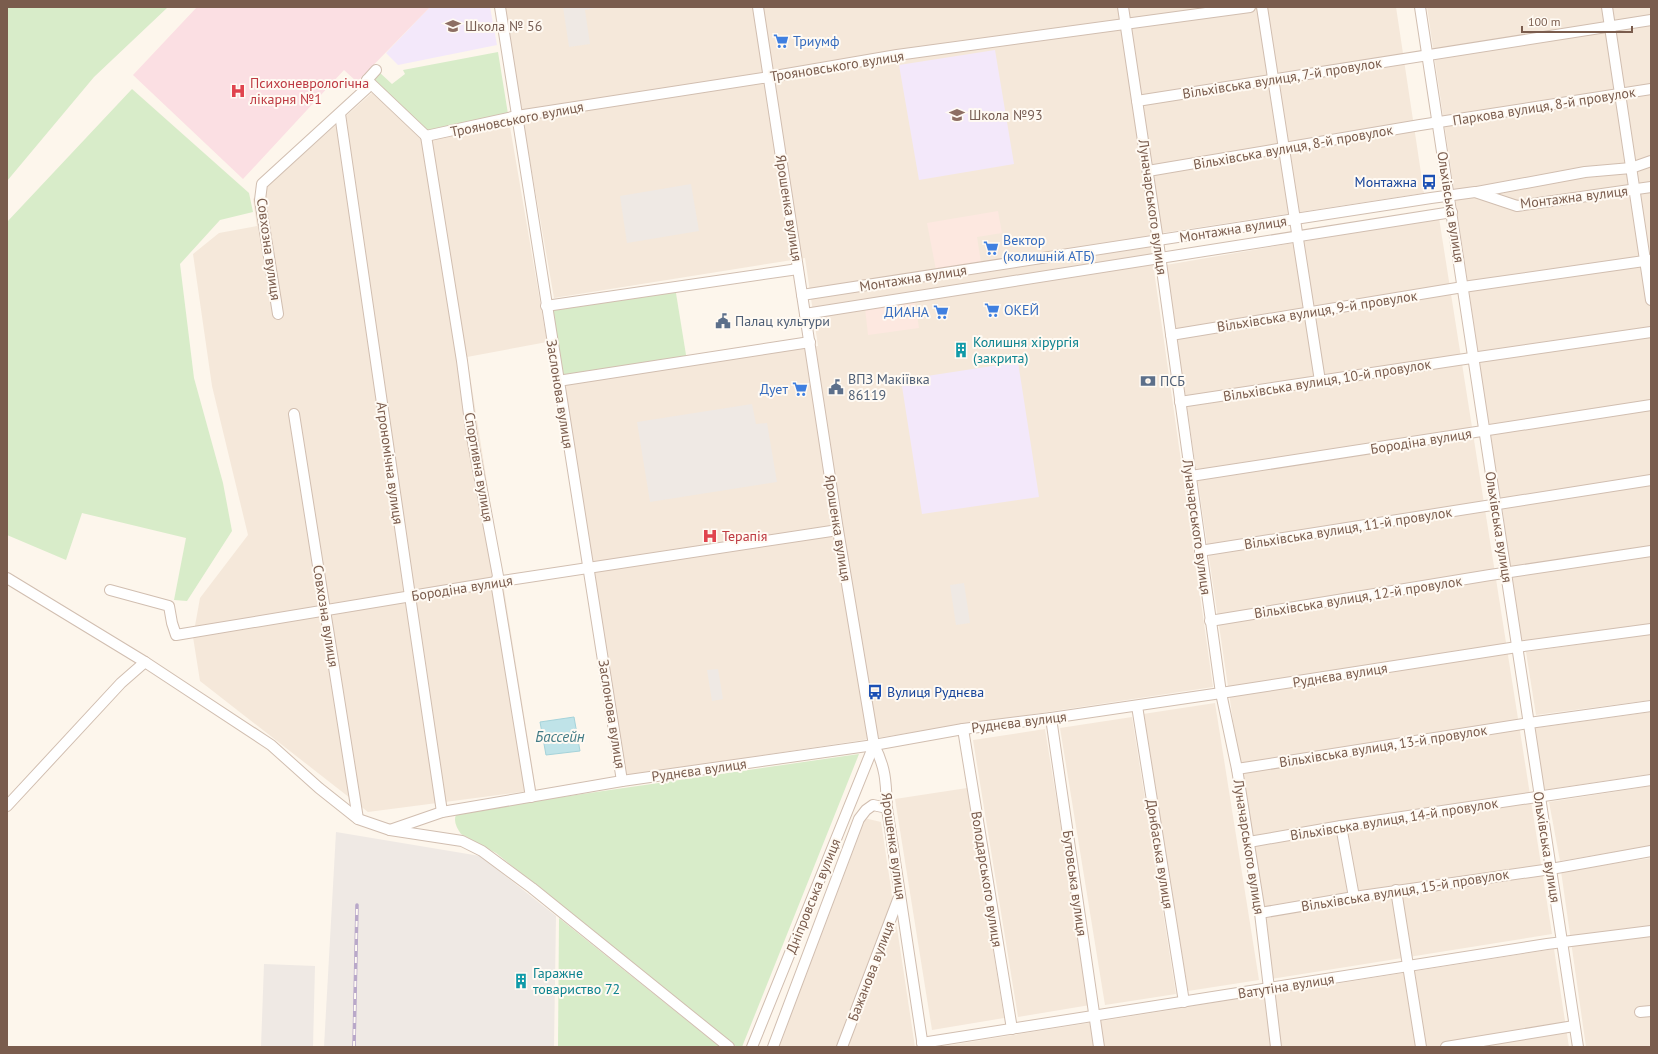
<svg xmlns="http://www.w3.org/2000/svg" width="1658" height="1054" viewBox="0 0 1658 1054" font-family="'PT Sans',sans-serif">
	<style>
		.residential { fill: #f5e8da }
		.commercial { fill: #fde8e0 }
		.industrial { fill: #efe9e4 }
		.education { fill: #f3e8fa }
		.medical { fill: #fbdfe3 }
		.green { fill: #d8ecc9 }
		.water { fill: #bfe3e8; stroke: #a5d3da }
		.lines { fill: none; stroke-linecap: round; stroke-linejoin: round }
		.minor-casing { stroke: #d1beb0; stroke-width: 12 }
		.minor { stroke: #fff; stroke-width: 10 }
		.rail-casing { stroke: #b9a8c9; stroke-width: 3.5 }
		.rail { stroke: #fffaf3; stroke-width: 2; stroke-dasharray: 6; stroke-linecap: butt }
		.labels { text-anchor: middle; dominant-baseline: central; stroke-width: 4; stroke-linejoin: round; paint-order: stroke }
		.education-label { font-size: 14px; fill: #785e54; stroke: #fffaf3; text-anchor: start }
		.shop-label { font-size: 14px; fill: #366cbe; stroke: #fffaf3; text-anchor: start }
		.street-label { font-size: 14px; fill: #7a5c4d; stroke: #fffaf3 }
		.health-label { font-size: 14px; fill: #be3a42; stroke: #fffaf3; text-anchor: start }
		.transit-label { font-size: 14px; fill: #164399; stroke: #fffaf3; text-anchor: end }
		.service-label { font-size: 14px; fill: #4e5e75; stroke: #fffaf3; text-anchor: start }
		.culture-label { font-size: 14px; fill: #0d838f; stroke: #fffaf3; text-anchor: start }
		.water-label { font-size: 15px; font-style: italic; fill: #437c86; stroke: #fffaf3 }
	</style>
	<rect width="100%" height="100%" fill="#fdf6ec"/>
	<g class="residential">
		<polygon points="503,7 1396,7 1424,193 1149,235 1213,687 625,776 564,385 818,346 805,258 554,298"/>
		<polygon points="1427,7 1651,7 1651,402 1489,427"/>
		<polygon points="374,91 509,121 547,342 467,357 536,790 368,812 200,681 193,637 200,598 248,535 212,386 193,254 219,233 257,226 253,199"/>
		<polygon points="1439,218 1552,934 1271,979 1166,265"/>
		<polygon points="1651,409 1651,477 1501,499 1489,435"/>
		<polygon points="1651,484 1651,548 1510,569 1502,505"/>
		<polygon points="1651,556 1651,625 1522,641 1511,577"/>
		<polygon points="1651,634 1651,700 1536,715 1526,652"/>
		<polygon points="1215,703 1259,980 1188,991 1143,714"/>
		<polygon points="1651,712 1651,774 1544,790 1535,728"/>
		<polygon points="1132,717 1176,994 1105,1005 1060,728"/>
		<polygon points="1045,729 1090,1005 1018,1017 973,740"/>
		<polygon points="1651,786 1651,846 1560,861 1549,802"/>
		<polygon points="967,788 1004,1018 932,1030 895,799"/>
		<polygon points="864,818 881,822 915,1047 777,1047"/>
		<polygon points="1651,858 1651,1047 1586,1047 1561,871"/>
		<polygon points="1554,949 1569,1047 938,1047"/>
	</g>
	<g class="commercial">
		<polygon points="998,211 1002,233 977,237 981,262 936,270 927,223"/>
		<polygon points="915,301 919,328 868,335 865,308"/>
	</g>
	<g class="industrial">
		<polygon points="563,7 601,7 585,10 590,44 569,47"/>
		<polygon points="691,184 699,231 627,243 620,196"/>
		<polygon points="752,404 756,424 767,423 777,482 650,502 637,422"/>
		<polygon points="964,583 970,623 956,625 950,585"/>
		<polygon points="718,669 723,699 712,701 707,670"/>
		<polygon points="336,832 480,856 556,916 554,1047 324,1047"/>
		<polygon points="264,964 315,966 313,1047 261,1047"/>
	</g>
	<g class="education">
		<polygon points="430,7 490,7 497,45 398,65 386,53"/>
		<polygon points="995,50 1014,164 919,180 899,65"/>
		<polygon points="1018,362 1039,497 922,514 901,380"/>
	</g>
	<polygon class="medical" points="197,7 430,7 357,82 344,70 243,179 133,75"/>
	<g class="green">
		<polygon points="7,7 168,7 94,77 7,181"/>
		<polygon points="498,52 508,114 427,131 372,80 379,72 392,84 405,74 403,70"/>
		<polygon points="132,89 249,193 253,212 220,220 180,264 194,378 223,483 232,531 187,601 174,600 186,538 82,513 66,560 7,535 7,222"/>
		<polygon points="675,287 687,361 558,381 546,306"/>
		<path d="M 859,754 L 742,1047 L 737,1047 L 496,853 L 461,834 C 456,827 452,819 458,812 Z"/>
		<polygon points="559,918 720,1047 558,1047"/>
	</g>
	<polygon class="water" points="574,717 580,751 546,755 540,722"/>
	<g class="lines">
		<g class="minor-casing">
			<g id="minor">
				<polyline points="500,7 622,781"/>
				<path d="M 758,7 L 838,530 L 874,745 C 886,768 886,783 887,808 L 923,1047"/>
				<polyline points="1123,7 1158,241 1221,693 1237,769 1260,913 1276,1047"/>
				<polyline points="1262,7 1320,381"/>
				<polyline points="1420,7 1578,1047"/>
				<polyline points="1607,7 1651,300"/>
				<polyline points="376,70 367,80 426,136"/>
				<polyline points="1137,101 1651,20"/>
				<polyline points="340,114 410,596 442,812"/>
				<polyline points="426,136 517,116 769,77 897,55 1250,7"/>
				<polyline points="426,136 462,361 472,437 498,576 496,582 531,797"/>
				<polyline points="1148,171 1420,125 1651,89"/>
				<polyline points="1477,192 1585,172 1631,168 1651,161"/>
				<polyline points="802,295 1431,198 1475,192 1517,206 1651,187"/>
				<polyline points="546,306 798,269"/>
				<polyline points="278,314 260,200 262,184 367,88 367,80"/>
				<polyline points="805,314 1452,212"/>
				<polyline points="1171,335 1463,287 1651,260"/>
				<polyline points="558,381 810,342"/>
				<polyline points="1180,402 1458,360 1651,332"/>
				<polyline points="294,414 358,819"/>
				<polyline points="1191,476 1651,405"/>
				<polyline points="1200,551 1651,480"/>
				<polyline points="7,578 145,662 271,745 319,788 358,819 390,830 462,841 482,851 532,888 729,1047"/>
				<polyline points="110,590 169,606 172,623 176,635 496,582 838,530"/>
				<polyline points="1210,621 1490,575 1651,551"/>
				<polyline points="1137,706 1184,1002"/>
				<polyline points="1051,718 1099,1047"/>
				<polyline points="963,729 1012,1029"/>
				<polyline points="1237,769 1529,723 1651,706"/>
				<polyline points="7,806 121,683 145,662"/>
				<polyline points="1341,826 1354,897"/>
				<polyline points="390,830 442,812 622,781 874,745 963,729 1051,718 1221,693 1517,647 1651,629"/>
				<polyline points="1249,842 1341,826 1651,780"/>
				<polyline points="1396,890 1421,1047"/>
				<polyline points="1260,913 1354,897 1551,869 1651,851"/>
				<polyline points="1640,1012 1651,1011"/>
				<polyline points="922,1043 1547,944 1651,931"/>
				<polyline points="752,1047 874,745"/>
				<polyline points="773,1047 859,819 866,810 873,805 887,808"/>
				<polyline points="842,1047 899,897"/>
				<polyline points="1446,1047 1574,1026"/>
			</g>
		</g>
		<use href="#minor" class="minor"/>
		<g class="rail-casing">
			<polyline id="rail" points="354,1047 357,905"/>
		</g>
		<use href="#rail" class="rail"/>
	</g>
	<defs>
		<g id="school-bare" transform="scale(1.2)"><path d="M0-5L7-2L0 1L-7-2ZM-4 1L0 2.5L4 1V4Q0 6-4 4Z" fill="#8d6e63" stroke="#fffaf3" stroke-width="2.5" paint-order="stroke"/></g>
		<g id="supermarket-bare" transform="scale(1.2)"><path d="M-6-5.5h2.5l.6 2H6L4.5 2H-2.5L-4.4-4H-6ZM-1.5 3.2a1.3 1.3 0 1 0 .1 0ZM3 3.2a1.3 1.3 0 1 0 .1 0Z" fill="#3f7fe0" stroke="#fffaf3" stroke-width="2.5" paint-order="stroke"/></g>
		<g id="hospital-bare" transform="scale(1.2)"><path d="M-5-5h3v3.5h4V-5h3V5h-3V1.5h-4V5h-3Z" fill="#e0444e" stroke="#fffaf3" stroke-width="2.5" paint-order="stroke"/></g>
		<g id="bus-bare" transform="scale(1.2)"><path d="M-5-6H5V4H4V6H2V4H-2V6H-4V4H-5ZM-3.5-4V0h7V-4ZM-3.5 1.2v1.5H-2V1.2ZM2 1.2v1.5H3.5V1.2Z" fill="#1a4fb4" stroke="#fffaf3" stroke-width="2.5" paint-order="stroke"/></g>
		<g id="civic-bare" transform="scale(1.2)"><path d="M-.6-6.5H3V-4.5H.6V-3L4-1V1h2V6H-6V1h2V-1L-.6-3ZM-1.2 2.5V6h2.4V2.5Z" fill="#5c6f8a" stroke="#fffaf3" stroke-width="2.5" paint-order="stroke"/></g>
		<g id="building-bare" transform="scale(1.2)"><path d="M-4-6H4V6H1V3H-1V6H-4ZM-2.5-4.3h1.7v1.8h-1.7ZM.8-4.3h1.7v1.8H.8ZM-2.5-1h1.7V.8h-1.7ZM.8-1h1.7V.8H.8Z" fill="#0f9aa8" stroke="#fffaf3" stroke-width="2.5" paint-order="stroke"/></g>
		<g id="bank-bare" transform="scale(1.2)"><path d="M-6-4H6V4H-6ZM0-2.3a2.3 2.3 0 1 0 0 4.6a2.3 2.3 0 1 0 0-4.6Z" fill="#5c6f8a" stroke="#fffaf3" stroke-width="2.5" paint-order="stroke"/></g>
	</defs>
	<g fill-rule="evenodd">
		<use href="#school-bare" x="453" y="26"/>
		<use href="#supermarket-bare" x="781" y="41"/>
		<use href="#hospital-bare" x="238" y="91"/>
		<use href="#school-bare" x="957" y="115"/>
		<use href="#bus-bare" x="1429" y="182"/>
		<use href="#supermarket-bare" x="991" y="248"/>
		<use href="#supermarket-bare" x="992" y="310"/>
		<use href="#supermarket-bare" x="941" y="312"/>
		<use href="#civic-bare" x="723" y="321"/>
		<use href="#building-bare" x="961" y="350"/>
		<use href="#bank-bare" x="1148" y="381"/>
		<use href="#civic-bare" x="836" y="387"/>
		<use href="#supermarket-bare" x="800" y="389"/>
		<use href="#hospital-bare" x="710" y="536"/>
		<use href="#bus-bare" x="875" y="692"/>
		<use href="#building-bare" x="521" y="981"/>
	</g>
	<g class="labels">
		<g class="education-label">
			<text x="465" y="26">Школа № 56</text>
			<text x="969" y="115">Школа №93</text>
		</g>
		<g class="shop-label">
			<text x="793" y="41">Триумф</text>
			<text x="1003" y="240">Вектор<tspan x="1003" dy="16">(колишній АТБ)</tspan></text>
			<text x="1004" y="310">ОКЕЙ</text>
			<text x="929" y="312" text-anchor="end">ДИАНА</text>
			<text x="788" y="389" text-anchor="end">Дует</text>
		</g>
		<g class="street-label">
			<text transform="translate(837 66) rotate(-9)">Трояновського вулиця</text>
			<text transform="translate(1282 78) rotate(-9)">Вільхівська вулиця, 7-й провулок</text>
			<text transform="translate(1544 106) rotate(-9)">Паркова вулиця, 8-й провулок</text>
			<text transform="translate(517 119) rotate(-11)">Трояновського вулиця</text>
			<text transform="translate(1293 147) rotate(-10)">Вільхівська вулиця, 8-й провулок</text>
			<text transform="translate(1574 197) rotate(-7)">Монтажна вулиця</text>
			<text transform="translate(1153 207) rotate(82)">Луначарського вулиця</text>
			<text transform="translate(1451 207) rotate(81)">Ольхівська вулиця</text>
			<text transform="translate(789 208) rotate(81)">Ярошенка вулиця</text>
			<text transform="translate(1233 229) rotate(-9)">Монтажна вулиця</text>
			<text transform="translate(269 249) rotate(82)">Совхозна вулиця</text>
			<text transform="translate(913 278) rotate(-9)">Монтажна вулиця</text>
			<text transform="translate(1317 311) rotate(-9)">Вільхівська вулиця, 9-й провулок</text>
			<text transform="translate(1327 380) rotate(-9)">Вільхівська вулиця, 10-й провулок</text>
			<text transform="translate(560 394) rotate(81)">Заслонова вулиця</text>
			<text transform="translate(1421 441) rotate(-9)">Бородіна вулиця</text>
			<text transform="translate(390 463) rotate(82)">Агрономічна вулиця</text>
			<text transform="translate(479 467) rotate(80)">Спортивна вулиця</text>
			<text transform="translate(1197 527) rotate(82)">Луначарського вулиця</text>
			<text transform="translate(1499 527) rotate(81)">Ольхівська вулиця</text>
			<text transform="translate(838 528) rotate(81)">Ярошенка вулиця</text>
			<text transform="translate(1348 528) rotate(-9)">Вільхівська вулиця, 11-й провулок</text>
			<text transform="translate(462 588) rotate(-9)">Бородіна вулиця</text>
			<text transform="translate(1358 597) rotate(-9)">Вільхівська вулиця, 12-й провулок</text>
			<text transform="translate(326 616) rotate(81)">Совхозна вулиця</text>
			<text transform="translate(1340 675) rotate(-9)">Руднєва вулиця</text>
			<text transform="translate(612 714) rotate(81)">Заслонова вулиця</text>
			<text transform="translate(1019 722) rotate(-7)">Руднєва вулиця</text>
			<text transform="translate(1383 746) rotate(-9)">Вільхівська вулиця, 13-й провулок</text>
			<text transform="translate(699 770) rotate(-8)">Руднєва вулиця</text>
			<text transform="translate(1394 819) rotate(-9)">Вільхівська вулиця, 14-й провулок</text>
			<text transform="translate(894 846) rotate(82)">Ярошенка вулиця</text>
			<text transform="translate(1249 847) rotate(81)">Луначарського вулиця</text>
			<text transform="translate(1547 847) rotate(81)">Ольхівська вулиця</text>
			<text transform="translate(1160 854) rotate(81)">Донбаська вулиця</text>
			<text transform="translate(987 879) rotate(81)">Володарського вулиця</text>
			<text transform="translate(1075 883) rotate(82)">Бутовська вулиця</text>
			<text transform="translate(1405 890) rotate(-9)">Вільхівська вулиця, 15-й провулок</text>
			<text transform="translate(813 896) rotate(-68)">Дніпровська вулиця</text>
			<text transform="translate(871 971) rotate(-69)">Бажанова вулиця</text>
			<text transform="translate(1286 986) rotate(-9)">Ватутіна вулиця</text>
		</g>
		<g class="health-label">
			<text x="250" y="83">Психоневрологічна<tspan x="250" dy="16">лікарня №1</tspan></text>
			<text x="722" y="536">Терапія</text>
		</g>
		<g class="transit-label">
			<text x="1417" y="182">Монтажна</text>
			<text x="887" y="692" text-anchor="start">Вулиця Руднєва</text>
		</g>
		<g class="service-label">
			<text x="735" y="321">Палац культури</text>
			<text x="848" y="379">ВПЗ Макіївка<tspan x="848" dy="16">86119</tspan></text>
			<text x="1160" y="381">ПСБ</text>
		</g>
		<g class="culture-label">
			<text x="973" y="342">Колишня хірургія<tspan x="973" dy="16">(закрита)</tspan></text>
			<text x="533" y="973">Гаражне<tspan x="533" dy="16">товариство 72</tspan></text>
		</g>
		<g class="water-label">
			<text x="560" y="736">Бассейн</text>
		</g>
	</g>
	<rect width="1658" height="1054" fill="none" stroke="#7a5c4d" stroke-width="16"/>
	<path d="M1522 26v6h110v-6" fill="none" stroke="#7a5c4d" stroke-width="2"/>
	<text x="1528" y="26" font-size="12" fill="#7a5c4d" stroke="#fffaf3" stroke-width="3" paint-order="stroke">100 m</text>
</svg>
